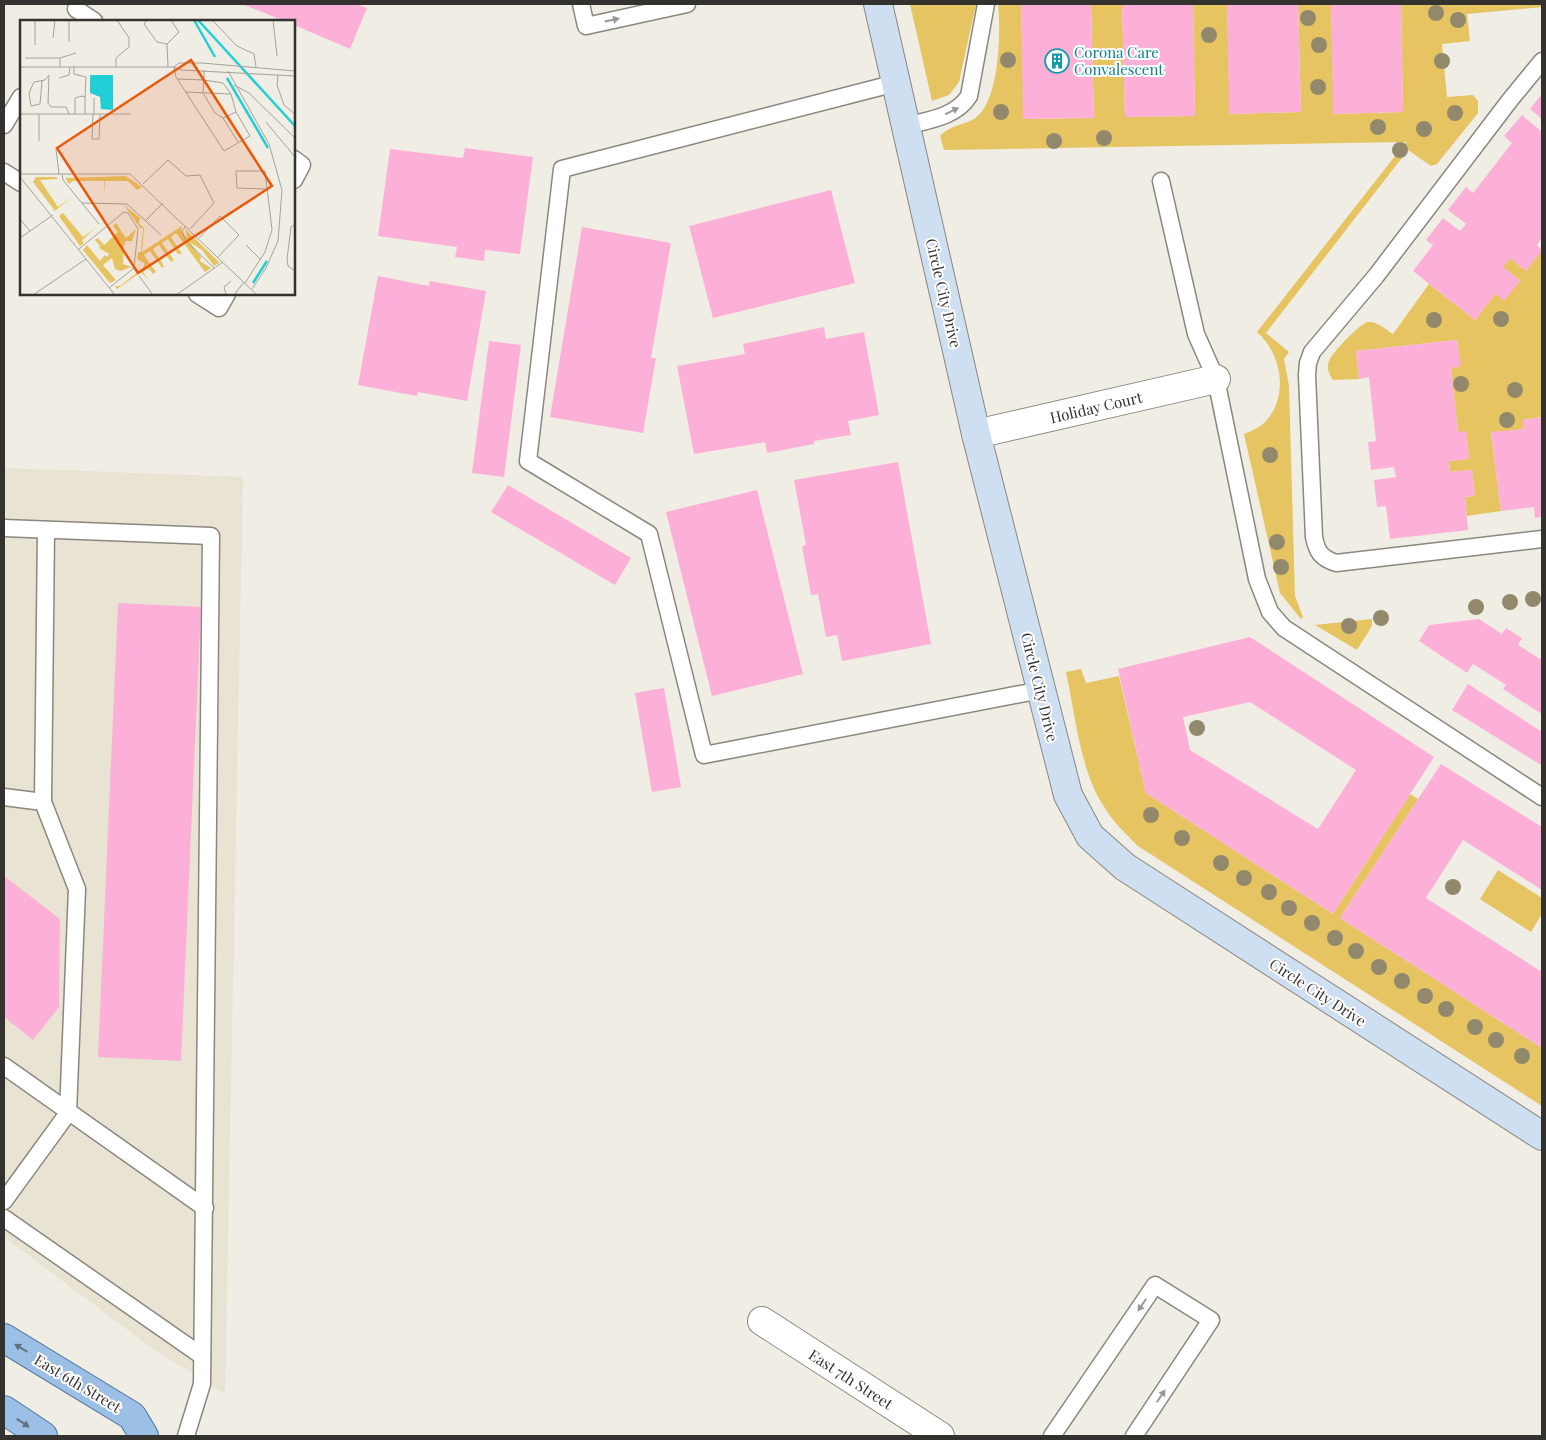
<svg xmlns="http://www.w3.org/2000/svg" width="1546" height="1440" viewBox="0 0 1546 1440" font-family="'Playfair Display',serif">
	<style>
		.built { fill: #e9e3d3 }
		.green { fill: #e5c461 }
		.building { fill: #fdb0d7; fill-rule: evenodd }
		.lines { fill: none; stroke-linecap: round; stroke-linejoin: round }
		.lane-casing { stroke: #8a877f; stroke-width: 19 }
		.street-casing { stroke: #8a877f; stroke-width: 30 }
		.secondary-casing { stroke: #8a877f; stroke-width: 30 }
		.primary-casing { stroke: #4c729b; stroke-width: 30 }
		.lane { stroke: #fff; stroke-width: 16 }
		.street { stroke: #fff; stroke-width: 28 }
		.secondary { stroke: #cedff2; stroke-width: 28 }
		.primary { stroke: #9cbfe6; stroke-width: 28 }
		.tree { fill: #92896d }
		.oneway { fill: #999897 }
		.oneway2 { fill: #627181 }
		.labels { text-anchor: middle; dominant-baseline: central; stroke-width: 4; stroke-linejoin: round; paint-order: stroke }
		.culture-label { font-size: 15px; fill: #0d838f; stroke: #fff; text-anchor: start }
		.street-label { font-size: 15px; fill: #33322f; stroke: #fff }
		.inset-river { fill: none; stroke: #22cfd7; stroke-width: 2.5 }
		.inset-road { fill: none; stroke: #a4a29c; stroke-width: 1 }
		.view { fill: #e8590c; fill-opacity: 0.15; stroke: #e8590c; stroke-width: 2.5 }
		.inset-edge { fill: none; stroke: #33322f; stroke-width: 2.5 }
	</style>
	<rect width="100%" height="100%" fill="#f0ede4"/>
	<polygon class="built" points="4,468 243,477 225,1394 153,1349 4,1237"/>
	<g class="green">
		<polygon points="910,4 976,4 959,82 949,95 932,101"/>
		<path d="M 998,4 L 1021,4 L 1024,119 L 1094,118 L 1091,4 L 1122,4 L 1125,117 L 1195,116 L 1193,4 L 1227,4 L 1230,114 L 1301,112 L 1298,4 L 1331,4 L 1334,114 L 1403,112 L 1401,4 L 1542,4 L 1542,7 L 1467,14 L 1470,41 L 1442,44 L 1447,97 L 1473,95 L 1478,101 L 1478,113 L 1437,164 L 1431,166 L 1408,150 L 1266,333 L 1289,352 L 1284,359 L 1289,386 L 1295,596 L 1303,617 L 1301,619 L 1280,593 L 1244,434 C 1252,431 1261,427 1267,420 C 1289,394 1281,353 1257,332 L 1406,142 L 944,150 L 940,136 C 950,125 962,126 974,119 C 1000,103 1001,30 998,4 Z"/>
		<path d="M 1542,250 L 1542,417 L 1523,420 L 1524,429 L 1491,433 L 1501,511 L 1467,516 L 1465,497 L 1475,496 L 1472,470 L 1450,472 L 1449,461 L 1469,459 L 1466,432 L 1458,432 L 1451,368 L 1460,366 L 1457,340 L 1356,351 L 1359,379 L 1333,380 C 1329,374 1326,368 1329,361 C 1332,353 1360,323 1368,322 C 1377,321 1386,330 1393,334 L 1429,284 L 1475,320 L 1495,294 L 1520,281 L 1503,267 L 1510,258 L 1526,271 Z"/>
		<polygon points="1372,619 1372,626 1357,650 1315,625"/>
		<path d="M 1081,669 L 1086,683 L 1119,676 L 1146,793 L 1333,914 L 1410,794 L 1418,799 L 1340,918 L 1542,1048 L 1542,1106 L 1138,846 C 1125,833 1112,821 1103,805 C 1080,770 1075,713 1066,672 Z"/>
		<polygon points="1498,870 1542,898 1542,914 1531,932 1480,899"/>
	</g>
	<g class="building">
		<polygon points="242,4 356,4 367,8 350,49 294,25 294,21 284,21"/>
		<polygon points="1021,4 1091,4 1094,118 1023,119"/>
		<polygon points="1122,4 1193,4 1195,116 1125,117"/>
		<polygon points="1227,4 1298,4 1301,112 1229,114"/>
		<polygon points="1331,4 1401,4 1403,112 1333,114"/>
		<polygon points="1542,94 1542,119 1530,109"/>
		<polygon points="1522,115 1541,131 1542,129 1542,238 1537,245 1542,250 1526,271 1510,258 1503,267 1520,281 1504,301 1495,294 1475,320 1413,271 1433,245 1426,240 1443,218 1460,231 1466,224 1448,210 1466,187 1473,193 1512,143 1504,136"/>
		<polygon points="465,148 533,157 520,254 485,250 484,261 455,257 457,247 378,236 390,149 463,158"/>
		<polygon points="831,190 855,283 713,318 689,226"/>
		<polygon points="582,227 671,243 651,358 656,358 643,433 550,417"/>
		<polygon points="378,276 429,286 430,281 486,291 467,401 418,392 417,396 358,385"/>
		<polygon points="824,327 826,339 864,332 879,415 848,421 851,435 814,441 814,444 767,453 765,442 694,454 677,366 745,354 743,344"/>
		<polygon points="1457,340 1461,366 1451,368 1458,432 1466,431 1469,459 1449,461 1450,472 1472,470 1475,496 1465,497 1468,530 1390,539 1386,506 1377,507 1374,480 1396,477 1394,467 1371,470 1368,442 1376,441 1369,377 1359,379 1356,351"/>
		<polygon points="489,341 521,345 504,477 472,473"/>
		<polygon points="1542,417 1542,517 1535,518 1534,507 1501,511 1491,432 1524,429 1522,420"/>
		<polygon points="898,462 931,644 842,661 837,635 826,637 818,594 811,595 802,546 806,545 794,480"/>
		<polygon points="508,485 631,558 615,585 491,512"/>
		<polygon points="757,490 803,674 712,696 666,512"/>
		<polygon points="118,603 201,607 181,1061 98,1057"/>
		<polygon points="1479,619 1502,634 1506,628 1522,638 1518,645 1540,659 1542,657 1542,710 1540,713 1503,689 1506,685 1473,664 1467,673 1419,641 1429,625"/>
		<path d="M 1250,637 L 1434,757 L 1333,914 L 1146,793 L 1118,669 ZM 1250,702 L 1356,770 L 1318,829 L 1190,750 L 1183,717 Z"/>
		<polygon points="1468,684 1542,732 1541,765 1452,710"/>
		<polygon points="664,688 681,787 652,792 635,693"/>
		<polygon points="1441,764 1542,827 1542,890 1463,840 1426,898 1542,972 1542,1048 1340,918"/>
		<polygon points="4,876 60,919 59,1007 33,1040 4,1017"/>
	</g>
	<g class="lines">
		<g class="lane-casing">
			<g id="lane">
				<polyline points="581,4 586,26 687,4"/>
				<polyline points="76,9 94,21"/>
				<path d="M 1542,61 L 1510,100 L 1376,276 L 1312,352 L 1308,363 L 1307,375 L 1314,537 C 1317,552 1321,558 1336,563 L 1542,539"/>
				<polyline points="896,83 562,169 528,461 649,534 704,755 1041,690"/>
				<polyline points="4,125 21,97"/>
				<path d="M 906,126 C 928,120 956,117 969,96 L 986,4"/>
				<polyline points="294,159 302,165 294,180"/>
				<polyline points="4,172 21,183"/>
				<polyline points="1161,181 1196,334 1216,379 1257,579 1270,612 1284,628 1542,797"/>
				<polyline points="197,294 219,308 227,294"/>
				<polyline points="4,528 211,536 202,1384 186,1436"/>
				<polyline points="4,797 43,802 77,889 68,1113 4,1201"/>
				<polyline points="43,802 46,530"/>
				<polyline points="4,1066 205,1208"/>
				<polyline points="4,1218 202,1356"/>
				<polyline points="1052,1436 1155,1285 1211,1320 1134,1436"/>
			</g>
		</g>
		<g class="street-casing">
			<g id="street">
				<polyline points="976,434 1216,379"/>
				<polyline points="762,1321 940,1436"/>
			</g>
		</g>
		<g class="secondary-casing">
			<polyline id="secondary" points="878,4 976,434 1068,795 1090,836 1125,867 1542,1136"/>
		</g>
		<g class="primary-casing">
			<g id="primary">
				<polyline points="4,1338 132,1416 144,1436"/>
				<polyline points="4,1410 43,1436"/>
			</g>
		</g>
		<use href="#lane" class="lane"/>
		<use href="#street" class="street"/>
		<use href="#secondary" class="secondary"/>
		<use href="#primary" class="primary"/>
	</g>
	<g class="tree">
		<circle cx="1436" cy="13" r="8"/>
		<circle cx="1308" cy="18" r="8"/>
		<circle cx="1458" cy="20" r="8"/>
		<circle cx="1209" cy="35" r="8"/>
		<circle cx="1319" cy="45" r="8"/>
		<circle cx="1008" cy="60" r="8"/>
		<circle cx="1442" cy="61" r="8"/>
		<circle cx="1318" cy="87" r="8"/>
		<circle cx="1001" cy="112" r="8"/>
		<circle cx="1455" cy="113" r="8"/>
		<circle cx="1378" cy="127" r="8"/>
		<circle cx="1424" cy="129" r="8"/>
		<circle cx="1104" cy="138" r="8"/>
		<circle cx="1054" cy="141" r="8"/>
		<circle cx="1400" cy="150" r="8"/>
		<circle cx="1501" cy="319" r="8"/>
		<circle cx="1434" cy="320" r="8"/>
		<circle cx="1461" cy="384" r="8"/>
		<circle cx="1515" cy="390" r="8"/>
		<circle cx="1507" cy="420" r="8"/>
		<circle cx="1270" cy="455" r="8"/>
		<circle cx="1277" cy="542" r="8"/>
		<circle cx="1281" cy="567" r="8"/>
		<circle cx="1533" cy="599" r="8"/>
		<circle cx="1510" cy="602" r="8"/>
		<circle cx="1476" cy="607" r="8"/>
		<circle cx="1381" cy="618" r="8"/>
		<circle cx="1349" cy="626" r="8"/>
		<circle cx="1197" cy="728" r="8"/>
		<circle cx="1151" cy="815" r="8"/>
		<circle cx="1182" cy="838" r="8"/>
		<circle cx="1221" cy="863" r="8"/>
		<circle cx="1244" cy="878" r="8"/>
		<circle cx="1453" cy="887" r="8"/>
		<circle cx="1269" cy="892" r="8"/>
		<circle cx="1289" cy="908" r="8"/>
		<circle cx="1312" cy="923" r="8"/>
		<circle cx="1335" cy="938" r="8"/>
		<circle cx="1356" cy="951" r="8"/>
		<circle cx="1379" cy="967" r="8"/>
		<circle cx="1402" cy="981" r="8"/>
		<circle cx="1425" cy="996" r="8"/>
		<circle cx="1446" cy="1009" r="8"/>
		<circle cx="1475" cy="1027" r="8"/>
		<circle cx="1496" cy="1040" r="8"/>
		<circle cx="1522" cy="1056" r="8"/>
	</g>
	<defs><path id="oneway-solid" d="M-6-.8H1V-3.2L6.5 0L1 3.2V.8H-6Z" transform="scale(1.25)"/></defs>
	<g class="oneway">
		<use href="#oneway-solid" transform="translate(612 20) rotate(-12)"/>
		<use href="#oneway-solid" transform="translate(952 111) rotate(-26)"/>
		<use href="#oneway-solid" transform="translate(1142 1305) rotate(124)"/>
		<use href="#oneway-solid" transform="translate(1161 1396) rotate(-56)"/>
	</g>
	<g class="oneway2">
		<use href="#oneway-solid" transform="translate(21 1348) rotate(-149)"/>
		<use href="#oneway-solid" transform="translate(23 1423) rotate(33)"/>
	</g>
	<defs>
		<g id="building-ring" transform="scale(1.25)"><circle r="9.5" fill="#fff" stroke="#0f9aa8" stroke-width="1.5"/><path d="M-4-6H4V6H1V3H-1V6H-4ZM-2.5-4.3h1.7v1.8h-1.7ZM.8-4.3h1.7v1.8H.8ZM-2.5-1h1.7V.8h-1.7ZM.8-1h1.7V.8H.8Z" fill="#0f9aa8"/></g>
	</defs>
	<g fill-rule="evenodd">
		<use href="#building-ring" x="1057" y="61"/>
	</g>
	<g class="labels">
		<g class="culture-label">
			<text x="1074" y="52">Corona Care<tspan x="1074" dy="17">Convalescent</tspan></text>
		</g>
		<g class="street-label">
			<text transform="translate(944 293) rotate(77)">Circle City Drive</text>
			<text transform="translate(1096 407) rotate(-13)">Holiday Court</text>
			<text transform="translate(1040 687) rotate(76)">Circle City Drive</text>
			<text transform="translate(1318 992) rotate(33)">Circle City Drive</text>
			<text transform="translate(851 1379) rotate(33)">East 7th Street</text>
			<text transform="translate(78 1383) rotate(31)">East 6th Street</text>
		</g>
	</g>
	<g transform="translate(20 20)">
		<rect width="275" height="275" fill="#f0ede4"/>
		<path d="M 106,156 L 122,167 L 117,170 L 108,161 L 85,161 L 84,176 L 84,161 L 53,161 L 49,164 L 45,158 ZM 16,157 L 36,157 L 38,159 L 20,160 L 38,187 L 52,177 L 35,191 L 13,162 ZM 104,185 L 120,198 L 119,204 L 124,208 L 122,232 L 162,206 L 161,210 L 181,237 L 180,241 L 191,248 L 185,252 L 156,213 L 151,217 L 162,234 L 158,234 L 148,219 L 142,223 L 154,240 L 151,242 L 139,225 L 133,229 L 144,246 L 142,248 L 130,231 L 124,235 L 136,252 L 133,254 L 128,248 L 123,252 L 128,259 L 121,252 L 97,269 L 95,266 L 100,266 L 124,247 L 124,243 L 117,239 L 118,232 L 121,232 L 123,208 L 120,208 ZM 43,193 L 63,217 L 77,207 L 62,220 L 64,223 L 60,226 L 39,196 ZM 96,203 L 106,218 L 116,209 L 112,221 L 106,221 L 104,225 L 103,244 L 112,247 L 100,251 L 95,249 L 92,238 L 83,245 L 96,260 L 90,263 L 63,230 L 67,225 L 80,241 L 85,235 L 87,237 L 89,234 L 79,228 L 80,226 L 75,220 L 78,218 L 84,225 L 98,212 L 93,206 ZM 165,209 L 199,242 L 199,243 L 194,246 L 182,230 L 168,221 Z" fill="#e5c461"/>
		<path d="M 70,55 L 93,55 L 93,90 L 81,89 L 80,77 L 70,73 Z" fill="#22cfd7"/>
		<path class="inset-river" d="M 174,0 L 195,37M 178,0 L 275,106M 207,58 L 248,128M 233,263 L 247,241"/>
		<path class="inset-road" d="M 15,0 L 15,25M 49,0 L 49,22M 127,0 L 124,4 L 137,22 L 147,24 L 159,12 L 151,0M 192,0 L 217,26 L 234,34 L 236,47M 253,0 L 257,36M 33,18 L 35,0M 147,24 L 148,47M 5,38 L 40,38 L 40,47M 40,38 L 56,33M 0,47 L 154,47 L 161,50 L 275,56M 54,47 L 54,54 L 66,57 L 65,77M 96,47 L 96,38 L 109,27 L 109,18 L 97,0M 154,47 L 156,57 L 204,131 L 230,116 L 216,92 L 211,74 L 203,63 L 184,60 L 184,50M 154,47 L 159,43 L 182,43 L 275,51M 208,51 L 249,124 L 262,170 L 258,221 L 246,248 L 232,269M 258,55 L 257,65 L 264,85 L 275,94M 29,56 L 28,83 L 31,87 L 46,87 L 49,94M 39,58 L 49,55 L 50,47M 158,59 L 184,60 L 183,73 L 195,93 L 203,98 L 216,92M 22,61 L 20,84 L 11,86 L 9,73 L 14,62 L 25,60 L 29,55M 214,65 L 229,73 L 275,118M 166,72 L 211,74M 0,94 L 111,94M 19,94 L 19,121M 55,94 L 55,78 L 62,76 L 65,77 L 65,94M 73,94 L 72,119 L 79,119 L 80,94M 74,94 L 74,78M 203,98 L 218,122M 246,102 L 275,137M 36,129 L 39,154M 0,154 L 110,154 L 237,275M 42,154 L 43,160 L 79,204M 0,157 L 95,275M 123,164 L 148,140 L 166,156 L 180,155 L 194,183 L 170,209M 62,183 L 107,184 L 141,215M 0,199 L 10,211M 125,201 L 143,183M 275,204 L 271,207 L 267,239 L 268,246 L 275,251M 166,206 L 162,211 L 166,221 L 194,248M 0,218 L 33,195M 179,218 L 200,196 L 219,215 L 198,237M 226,225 L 241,240M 59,229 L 104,192 L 108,193 L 118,209 L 114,248 L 89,268M 119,256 L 133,275M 225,263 L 245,232 L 252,210 L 245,151 L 216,151 L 217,168 L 245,169M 13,275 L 66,239M 156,275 L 203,242M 206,275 L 204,267 L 211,261M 214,275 L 224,262"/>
		<path class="view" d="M 171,40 L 252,166 L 118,253 L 37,128 Z"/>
		<rect width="275" height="275" class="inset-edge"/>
	</g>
	<rect width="1546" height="1440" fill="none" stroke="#33322f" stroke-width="10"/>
</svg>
